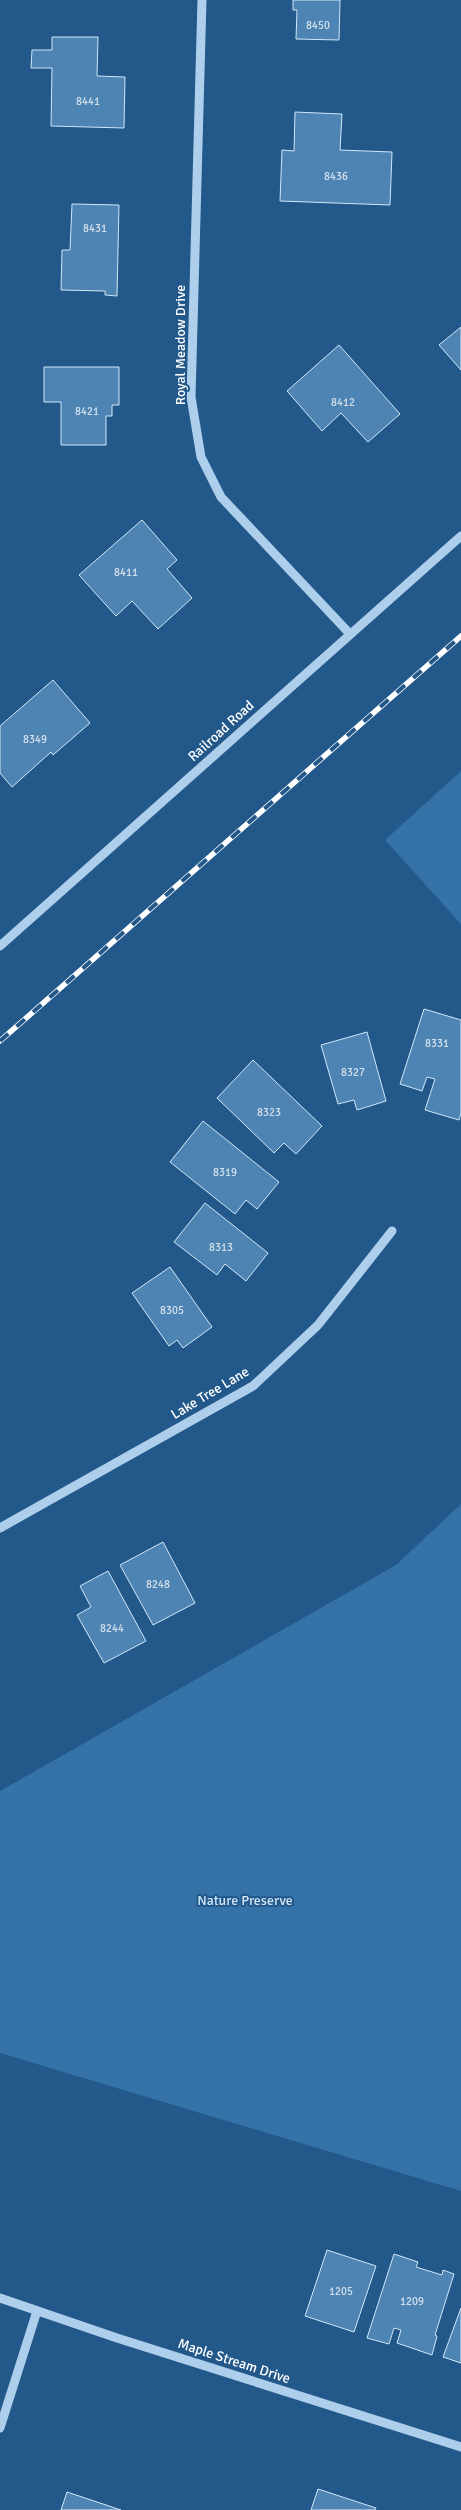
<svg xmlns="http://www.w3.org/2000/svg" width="461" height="2510" viewBox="0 0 461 2510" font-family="Signika,sans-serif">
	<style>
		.green { fill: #3572a7 }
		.building { fill: #4e84b3; stroke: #d2e7f8 }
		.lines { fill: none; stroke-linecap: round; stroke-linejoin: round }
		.minor { stroke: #aecfeb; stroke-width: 9 }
		.rail-casing { stroke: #fff; stroke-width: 5.5 }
		.rail { stroke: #22588a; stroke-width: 4; stroke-dasharray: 11; stroke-linecap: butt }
		.labels { text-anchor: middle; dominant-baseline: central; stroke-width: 4; stroke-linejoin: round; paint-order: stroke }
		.number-label { font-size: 11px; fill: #d3e0ec }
		.street-label { font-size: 14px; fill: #fff; stroke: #22588a }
		.park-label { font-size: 14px; fill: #d2e7f8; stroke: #22588a }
	</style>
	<rect width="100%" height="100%" fill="#22588a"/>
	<g class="green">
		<polygon points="461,771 461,924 385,840"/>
		<polygon points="461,1504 461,2191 0,2053 0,1791 396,1565"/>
	</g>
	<g class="building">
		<polygon points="293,0 340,0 339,40 296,39 297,10 293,10"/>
		<polygon points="52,37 98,37 97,76 125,77 124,128 51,126 52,68 31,68 32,50 52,50"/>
		<polygon points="295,112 342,114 340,150 392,152 390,205 280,201 282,150 294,151"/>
		<polygon points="72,204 119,205 117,296 105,295 105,291 61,290 62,250 70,250"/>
		<polygon points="461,327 461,370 439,345"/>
		<polygon points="339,345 400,414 368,442 341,413 322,431 287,391"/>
		<polygon points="44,367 119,367 119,405 112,405 112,416 106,416 106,445 61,445 61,402 44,402"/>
		<polygon points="142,520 177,560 167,569 192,598 158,629 132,601 116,616 79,575"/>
		<polygon points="53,680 90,723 53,755 51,752 12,787 0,773 0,726"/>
		<polygon points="424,1009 461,1020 461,1113 459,1120 425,1110 435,1079 427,1077 422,1091 400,1084"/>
		<polygon points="367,1032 386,1101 357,1110 354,1100 338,1104 321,1045"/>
		<polygon points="253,1060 322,1126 296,1154 284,1143 274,1153 217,1098"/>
		<polygon points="203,1121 279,1182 257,1209 246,1200 235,1214 170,1162"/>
		<polygon points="205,1203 268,1253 246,1281 225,1264 217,1275 174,1242"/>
		<polygon points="170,1267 212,1327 183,1348 177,1340 169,1346 132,1293"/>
		<polygon points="163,1542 195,1603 153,1625 120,1565"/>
		<polygon points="108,1571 146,1641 104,1663 77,1615 91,1607 80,1586"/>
		<polygon points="327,2250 376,2266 354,2332 305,2316"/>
		<polygon points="394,2254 418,2262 416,2267 442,2275 443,2270 454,2274 435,2335 437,2336 432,2355 397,2343 401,2330 394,2328 389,2344 367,2338"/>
		<polygon points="461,2308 461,2363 443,2357"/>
		<polygon points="318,2489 376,2508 375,2510 311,2510"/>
		<polygon points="67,2492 121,2510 61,2510"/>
	</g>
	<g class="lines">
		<g class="minor">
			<polyline points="202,0 191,397 201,457 221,497 350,634"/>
			<polyline points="0,946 461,536"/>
			<polyline points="0,1528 253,1386 318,1325 392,1231"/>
			<polyline points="0,2298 117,2338 461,2447"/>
			<polyline points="0,2428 37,2311"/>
		</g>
		<g class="rail-casing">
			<polyline id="rail" points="0,1041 461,636"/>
		</g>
		<use href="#rail" class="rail"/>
	</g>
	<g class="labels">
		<g class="number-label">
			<text x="318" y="25">8450</text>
			<text x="88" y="101">8441</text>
			<text x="336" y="176">8436</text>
			<text x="95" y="228">8431</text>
			<text x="343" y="402">8412</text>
			<text x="87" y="411">8421</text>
			<text x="126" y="572">8411</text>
			<text x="35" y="739">8349</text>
			<text x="437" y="1043">8331</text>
			<text x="353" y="1072">8327</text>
			<text x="269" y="1112">8323</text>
			<text x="225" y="1172">8319</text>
			<text x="221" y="1247">8313</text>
			<text x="172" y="1310">8305</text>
			<text x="158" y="1584">8248</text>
			<text x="112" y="1628">8244</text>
			<text x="341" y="2291">1205</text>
			<text x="412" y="2301">1209</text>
		</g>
		<g class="street-label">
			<text transform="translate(180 345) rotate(-90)">Royal Meadow Drive</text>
			<text transform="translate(221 731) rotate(-42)">Railroad Road</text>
			<text transform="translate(210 1393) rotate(-31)">Lake Tree Lane</text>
			<text transform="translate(234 2361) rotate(18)">Maple Stream Drive</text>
		</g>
		<g class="park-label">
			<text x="245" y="1900">Nature Preserve</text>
		</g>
	</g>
</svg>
